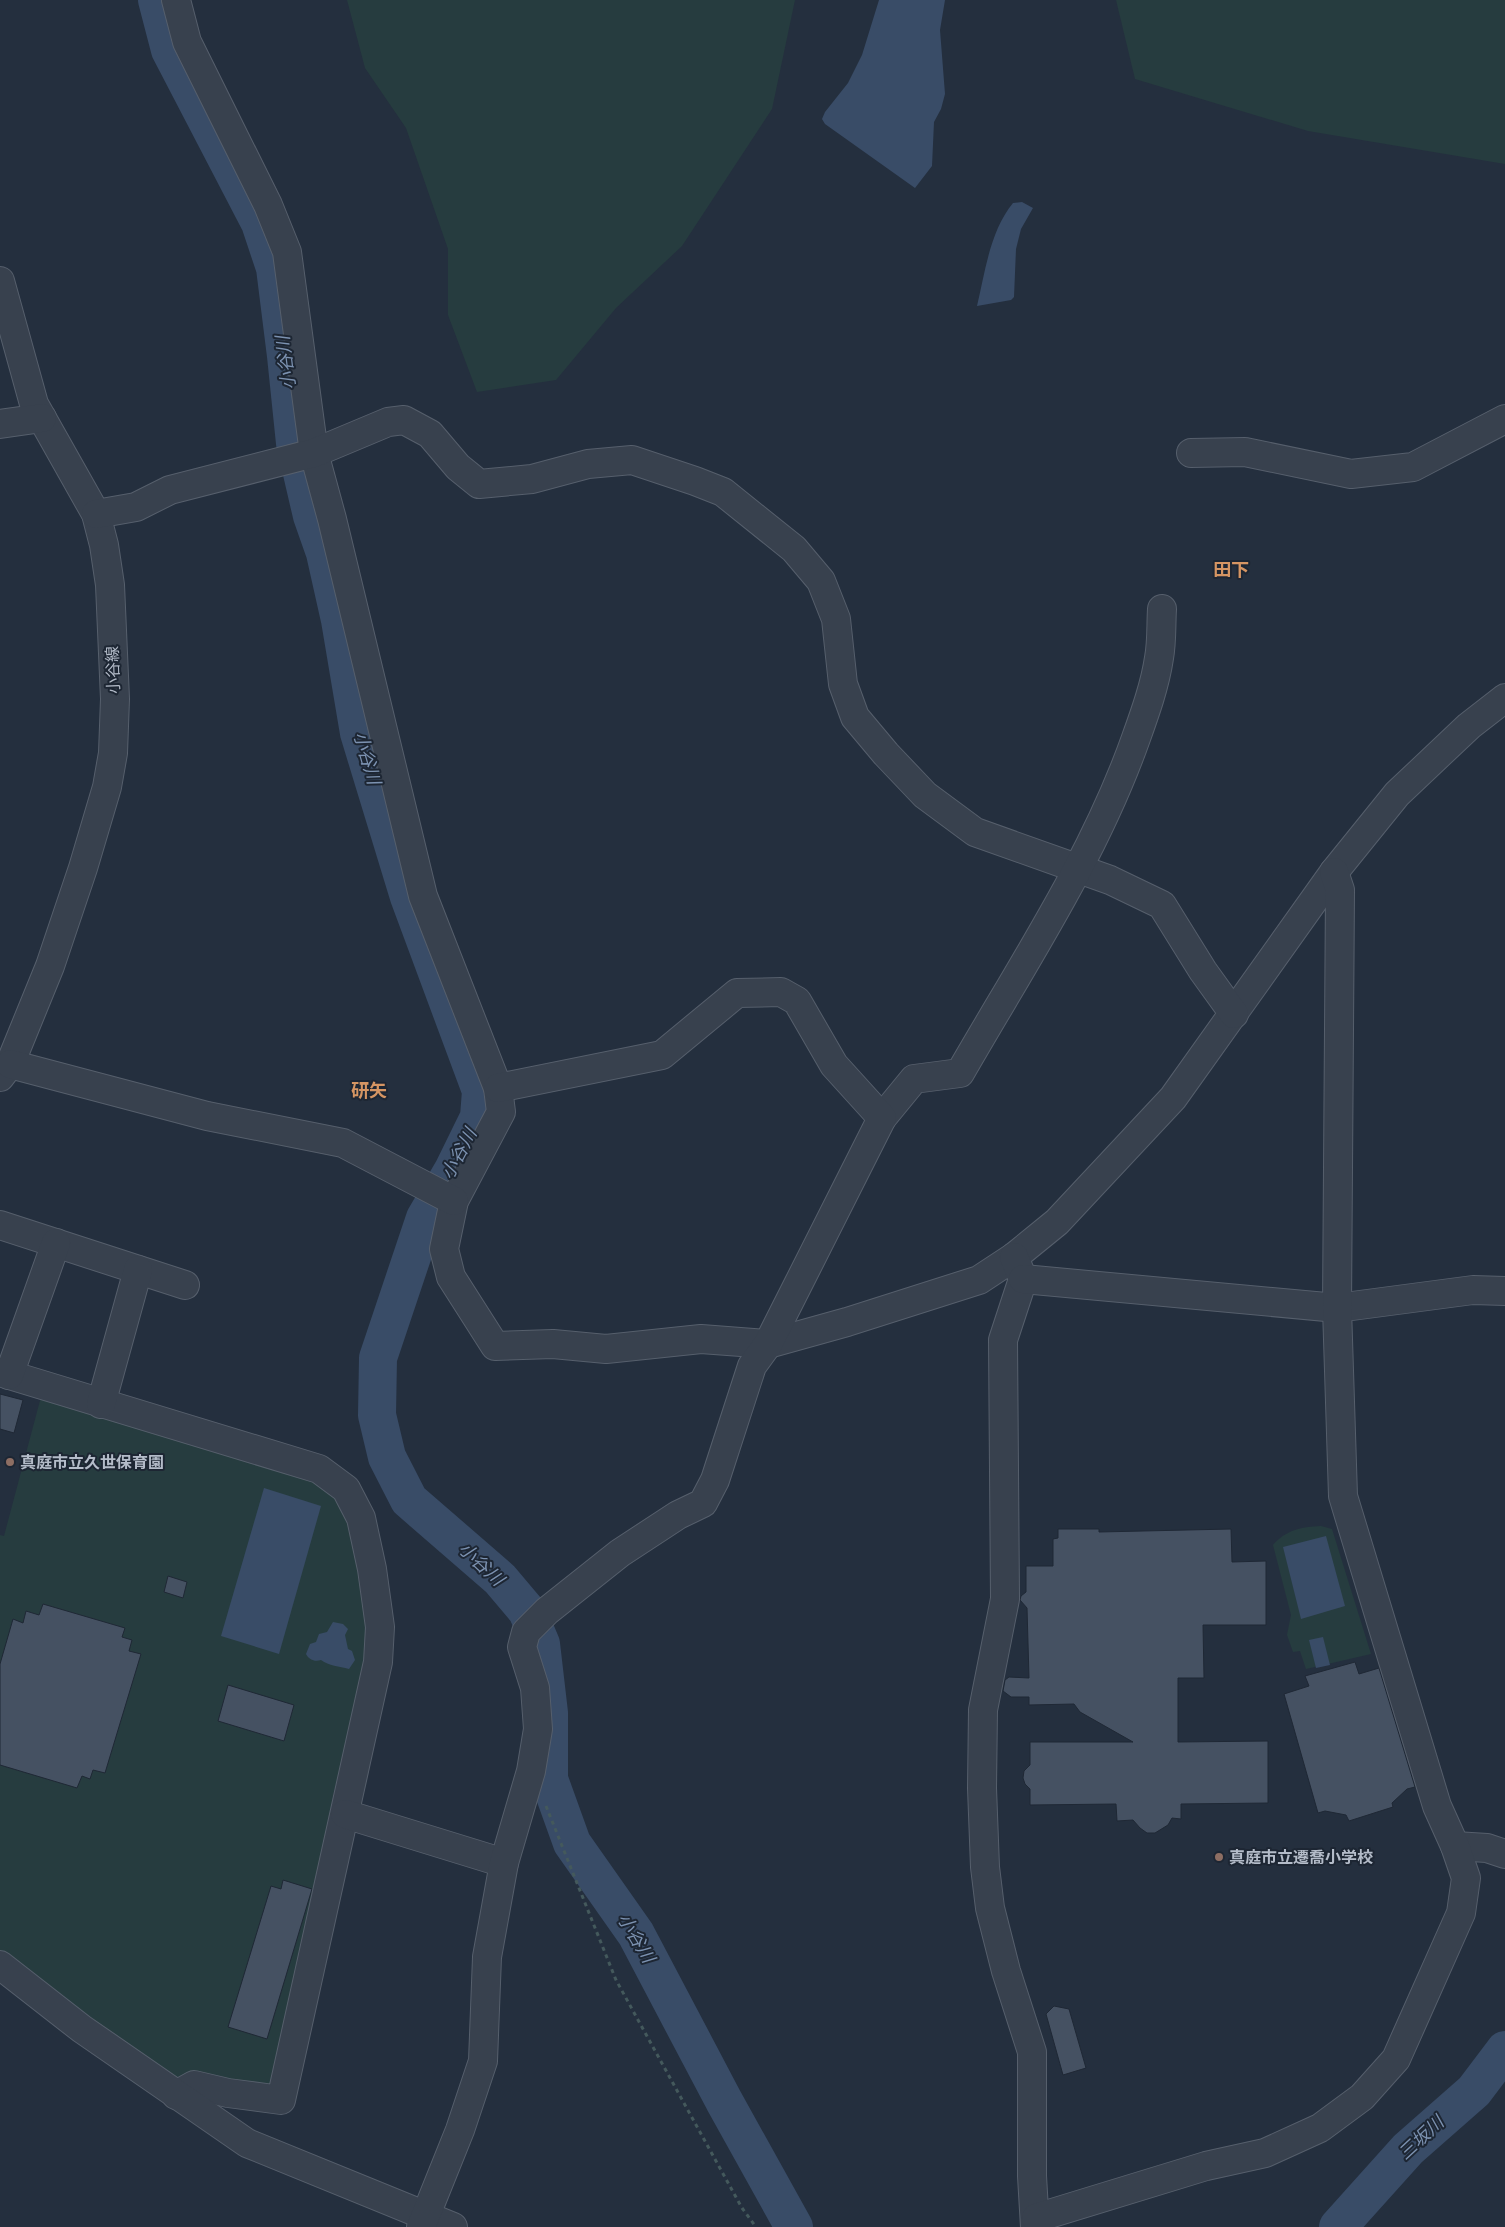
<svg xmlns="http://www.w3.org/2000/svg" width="1505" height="2227" viewBox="0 0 1505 2227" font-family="Montserrat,'Noto Sans JP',sans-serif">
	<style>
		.green { fill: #263c3f }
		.water { fill: #394c67 }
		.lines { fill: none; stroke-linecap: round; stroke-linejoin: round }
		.river { stroke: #394c67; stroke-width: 38 }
		.building { fill: #455162; stroke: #1f2835 }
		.minor-casing { stroke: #565f6c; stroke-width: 30 }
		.path { stroke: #44595c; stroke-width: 3; stroke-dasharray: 4 4; stroke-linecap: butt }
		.minor { stroke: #38414e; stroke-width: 28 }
		.education-dot { fill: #8d6e63; stroke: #1d2633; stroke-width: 2 }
		.labels { text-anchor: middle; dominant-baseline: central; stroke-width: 4; stroke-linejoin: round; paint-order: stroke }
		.street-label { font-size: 16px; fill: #b4bcc9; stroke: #1d2633 }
		.poi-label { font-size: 16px; font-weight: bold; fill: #b4bcc9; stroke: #1d2633; text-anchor: start }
		.water-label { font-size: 18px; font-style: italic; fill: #7c92b1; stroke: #1d2633 }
		.neighbourhood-label { font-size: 18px; font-weight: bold; fill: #d59563; stroke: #1d2633 }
	</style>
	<rect width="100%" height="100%" fill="#242f3e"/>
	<g class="green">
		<polygon points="347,0 795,0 772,109 682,246 616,308 556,380 477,392 448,315 448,249 406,128 365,68"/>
		<polygon points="1116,0 1505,0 1505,164 1308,131 1135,79"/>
		<polygon points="42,1393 313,1480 343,1504 357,1540 372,1638 333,1796 330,1838 276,2078 267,2088 200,2078 161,2076 0,1957 0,1535 4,1536"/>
		<path d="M 1321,1526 L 1332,1529 L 1371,1654 L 1306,1669 L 1300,1651 L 1293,1652 L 1287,1635 L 1291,1615 L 1273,1545 C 1286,1530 1301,1527 1321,1526 Z"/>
	</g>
	<g class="water">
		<polygon points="879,0 945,0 940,30 945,94 941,109 934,122 932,166 915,188 825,124 822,119 825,112 848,83 862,55"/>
		<path d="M 1022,202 L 1033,208 L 1021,229 L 1016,249 L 1014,297 L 1011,300 L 977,306 C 985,272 990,231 1013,203 Z"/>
		<polygon points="264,1488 321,1506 279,1654 221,1636"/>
		<polygon points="1326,1536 1345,1606 1301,1619 1283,1547"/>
		<path d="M 333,1622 L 343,1624 L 348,1629 L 345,1635 L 348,1649 L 352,1651 L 355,1660 L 349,1669 C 339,1666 329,1666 321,1660 C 315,1662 309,1660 306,1654 L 310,1644 L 316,1642 L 319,1634 L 327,1632 Z"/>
		<polygon points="1323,1637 1330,1665 1316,1668 1309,1640"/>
	</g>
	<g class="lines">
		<g class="river">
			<polyline points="157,0 170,50 260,223 275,268 286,356 295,443 312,516 325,553 340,620 359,733 409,897 481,1091 479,1117 453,1170 425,1218 378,1358 377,1415 387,1457 409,1500 500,1579 527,1611 541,1644 549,1713 549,1779 572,1843 636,1934 724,2101 794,2227"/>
			<polyline points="1338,2227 1408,2149 1474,2091 1505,2050"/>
		</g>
	</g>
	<g class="building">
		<polygon points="0,1394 23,1400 14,1433 0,1429"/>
		<polygon points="1058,1529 1099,1529 1099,1532 1231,1529 1232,1562 1266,1561 1266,1625 1203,1625 1204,1678 1178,1678 1178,1742 1268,1741 1268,1803 1181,1804 1181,1819 1172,1818 1168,1825 1155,1833 1147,1833 1140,1828 1133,1820 1117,1821 1116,1804 1030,1805 1030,1789 1025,1784 1023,1778 1024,1771 1030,1765 1030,1742 1133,1742 1080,1712 1074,1704 1029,1705 1029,1697 1011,1697 1003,1691 1005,1680 1009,1677 1029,1678 1027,1608 1020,1600 1021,1596 1026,1592 1026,1566 1053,1566 1053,1539 1058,1538"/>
		<polygon points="168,1576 187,1582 183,1598 164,1592"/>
		<polygon points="43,1604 125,1628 122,1637 132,1640 129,1651 141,1654 105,1773 93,1770 90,1779 82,1776 77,1788 0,1765 0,1664 13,1619 23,1623 26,1611 39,1615"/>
		<polygon points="1355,1662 1359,1674 1379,1668 1415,1787 1407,1789 1392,1803 1393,1807 1349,1821 1346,1815 1325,1811 1318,1813 1284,1694 1309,1686 1305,1676"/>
		<polygon points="228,1685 294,1705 284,1741 218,1721"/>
		<polygon points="283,1880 312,1889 267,2039 228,2027 271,1886 281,1889"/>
		<polygon points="1054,2006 1069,2009 1086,2068 1063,2075 1046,2014"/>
	</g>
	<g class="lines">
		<g class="minor-casing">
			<g id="minor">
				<polyline points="176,0 187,42 268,205 287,252 314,453 332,519 423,896 498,1088 501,1112 454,1201 444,1249 451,1277 495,1346 553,1344 606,1349 701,1339 768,1344 847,1322 979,1280 1014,1257 1057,1222 1173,1098 1334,872 1397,794 1469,726 1505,698"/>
				<polyline points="0,281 34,404 96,514 104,545 110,585 115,699 113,753 107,787 83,868 50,966 10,1064 0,1077"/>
				<polyline points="0,424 42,418"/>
				<polyline points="1191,453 1245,452 1351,474 1413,467 1505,419"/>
				<polyline points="96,514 136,507 170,490 314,453 388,422 404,420 430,434 458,467 479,484 532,479 588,464 632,460 695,481 723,492 794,549 821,581 836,619 843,684 855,717 886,754 925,795 975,832 1110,880 1162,905 1203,971 1234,1014"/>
				<polyline points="10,1064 207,1116 343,1143 454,1201"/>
				<path d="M 882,1118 L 914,1079 L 960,1073 C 1022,965 1094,857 1136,738 C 1145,713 1155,685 1159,658 C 1162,642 1161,625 1162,609"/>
				<polyline points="0,1225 185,1285"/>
				<polyline points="1014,1257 1023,1279 1003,1340 1005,1599 983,1710 982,1788 985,1867 990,1908 1006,1971 1032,2052 1032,2176 1035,2227"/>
				<polyline points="1023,1279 1337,1308 1473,1290 1505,1291"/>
				<polyline points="0,1372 319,1469 346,1489 361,1518 372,1569 380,1627 378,1662 281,2100 228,2093 194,2085 176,2095"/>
				<polyline points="9,1375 56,1243"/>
				<polyline points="101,1404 138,1270"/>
				<polyline points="345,1814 504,1863"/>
				<polyline points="1455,1846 1487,1848 1505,1854"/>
				<polyline points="0,1965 82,2029 247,2143 453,2227"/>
				<polyline points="1036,2218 1206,2166 1265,2153 1320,2128 1362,2097 1396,2059 1461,1913 1466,1878 1455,1846 1437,1806 1343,1496 1337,1308 1340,890 1334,872"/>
				<polyline points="421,2227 460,2130 483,2061 487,1957 504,1863 531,1771 538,1729 535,1688 522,1647 526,1632 547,1611 620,1553 678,1515 703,1503 715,1480 752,1366 768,1344 882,1118 834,1065 797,1001 781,992 737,993 662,1055 498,1088"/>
			</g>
		</g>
		<polyline class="path" points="546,1806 616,1980 742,2208 756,2227"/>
		<use href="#minor" class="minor"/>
	</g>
	<g class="education-dot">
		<circle cx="10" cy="1462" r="5"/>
		<circle cx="1219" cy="1857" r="5"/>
	</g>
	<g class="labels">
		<g class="street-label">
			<text transform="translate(113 670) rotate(-92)">小谷線</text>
		</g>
		<g class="poi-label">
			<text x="20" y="1462">真庭市立久世保育園</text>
			<text x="1229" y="1857">真庭市立遷喬小学校</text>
		</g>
		<g class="water-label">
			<text transform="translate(286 363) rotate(-97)">小谷川</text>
			<text transform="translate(367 758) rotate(74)">小谷川</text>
			<text transform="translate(459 1154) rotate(-62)">小谷川</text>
			<text transform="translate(481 1564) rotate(43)">小谷川</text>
			<text transform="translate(636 1938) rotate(59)">小谷川</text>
			<text transform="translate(1421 2138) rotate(-43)">三坂川</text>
		</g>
		<g class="neighbourhood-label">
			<text x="1231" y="570">田下</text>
			<text x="369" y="1091">研矢</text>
		</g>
	</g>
</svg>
